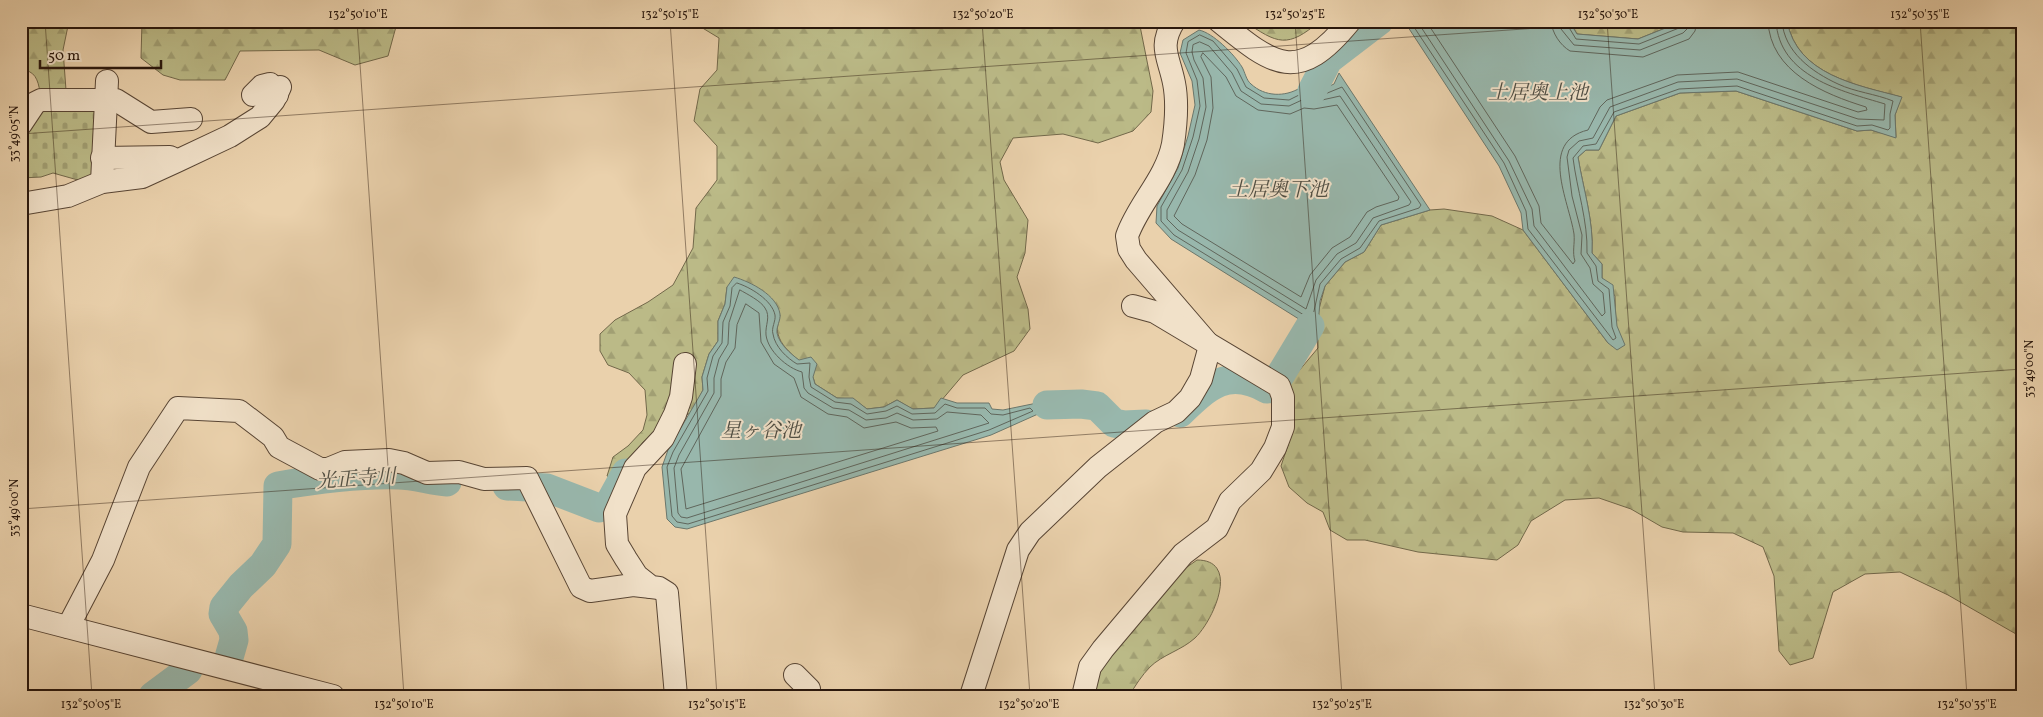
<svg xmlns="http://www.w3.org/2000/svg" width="2043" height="717" viewBox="0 0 2043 717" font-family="Vollkorn,'Noto Serif JP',serif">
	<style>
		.forest { fill: url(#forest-firs); stroke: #72684a }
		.cemetery { fill: url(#cemetery-stones); stroke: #72684a }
		.water { fill: #98b7ac; stroke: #6b776c }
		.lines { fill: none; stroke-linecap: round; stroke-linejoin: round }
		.shore { stroke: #60665c; stroke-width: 1 }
		.river { stroke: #98b7ac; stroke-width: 29 }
		.minor-casing { stroke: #584534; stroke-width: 24 }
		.minor { stroke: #f1e1c9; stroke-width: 22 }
		.ticks { fill: none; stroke: #28160c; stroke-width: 1; stroke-opacity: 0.45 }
		.labels { text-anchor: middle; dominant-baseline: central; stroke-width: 4; stroke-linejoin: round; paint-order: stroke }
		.water-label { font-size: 20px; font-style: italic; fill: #4f4e44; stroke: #f1e1c9 }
		.neatline { fill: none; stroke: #28160c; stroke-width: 2 }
		.ticks-label { font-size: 12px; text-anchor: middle; fill: #28160c }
	</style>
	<defs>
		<pattern id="forest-firs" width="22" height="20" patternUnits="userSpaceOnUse" patternTransform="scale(1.25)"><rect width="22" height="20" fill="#bbba87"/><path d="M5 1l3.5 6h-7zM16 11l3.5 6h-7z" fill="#a19f73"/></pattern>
		<pattern id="cemetery-stones" width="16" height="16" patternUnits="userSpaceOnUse" patternTransform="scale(1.25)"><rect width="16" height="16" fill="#bbba87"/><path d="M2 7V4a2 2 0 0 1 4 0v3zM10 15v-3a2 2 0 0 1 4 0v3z" fill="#a19f73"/></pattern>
	</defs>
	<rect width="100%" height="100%" fill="#ead1ac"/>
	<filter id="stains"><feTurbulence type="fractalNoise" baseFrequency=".004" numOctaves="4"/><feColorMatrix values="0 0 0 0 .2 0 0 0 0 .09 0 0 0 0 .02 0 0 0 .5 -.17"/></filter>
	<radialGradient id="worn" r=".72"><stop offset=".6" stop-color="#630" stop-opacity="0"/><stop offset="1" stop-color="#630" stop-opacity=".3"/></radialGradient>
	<g class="forest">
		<path d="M 21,21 L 69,21 L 63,50 L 66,90 L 40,92 C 38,80 35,70 21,70 Z"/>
		<polygon points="142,21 396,21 397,23 388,56 355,65 319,50 240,51 225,80 180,80 163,75 141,58"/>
		<path d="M 691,21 L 1139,21 L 1153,91 L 1151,112 L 1133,131 L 1098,143 L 1063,134 L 1013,138 L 1000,162 L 1004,180 L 1028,220 L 1025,253 L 1017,277 L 1028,309 L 1030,329 L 1014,351 L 963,375 L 935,408 L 912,409 L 897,400 L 884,407 L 867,409 L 853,399 L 837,398 L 815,384 C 811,362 784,356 778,334 C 776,329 779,320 780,315 L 727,287 L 725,304 L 718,321 L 718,341 L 709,354 L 702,377 L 703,390 L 692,412 L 662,428 L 643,442 L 618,480 L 607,476 L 613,457 L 628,446 L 643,430 L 647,415 L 645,390 L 629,373 L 608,365 L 600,351 L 600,334 L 615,320 L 648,302 L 673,285 L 693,248 L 696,208 L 717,180 L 717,146 L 694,121 L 700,89 L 717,70 L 719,38 Z"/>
		<path d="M 1244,21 L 1320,21 C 1287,49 1278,44 1244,21 Z"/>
		<polygon points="1569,21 1683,21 1638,39 1577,34"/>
		<path d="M 1787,21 L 2022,21 L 2022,649 L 2016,634 L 1948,595 L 1900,572 L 1865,574 L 1833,592 L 1813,658 L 1790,665 L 1779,651 L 1774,576 L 1763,547 L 1733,533 L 1683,532 L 1662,527 L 1631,509 L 1599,498 L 1565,500 L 1531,521 L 1518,545 L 1497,560 L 1418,552 L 1365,540 L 1347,540 L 1330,530 L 1323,512 L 1307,503 L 1289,487 L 1281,466 L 1289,442 L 1288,384 L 1318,348 L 1318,313 L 1325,286 L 1345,262 L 1364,252 L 1381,225 L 1430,210 L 1444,209 L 1492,216 L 1523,230 L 1608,343 L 1624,345 L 1616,326 L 1615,296 L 1602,278 L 1602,264 L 1592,253 C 1594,223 1583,188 1578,157 L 1586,150 L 1599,150 L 1616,116 L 1680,93 L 1736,91 L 1857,131 L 1871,130 L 1896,137 L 1895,115 L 1901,97 C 1857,85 1797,75 1787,21 Z"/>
		<path d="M 1197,560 C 1241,560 1213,621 1195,638 C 1182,650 1162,655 1150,667 C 1142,675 1135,686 1129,696 L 1092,696 L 1095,677 L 1170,579 Z"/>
		<polygon points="2022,676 2022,696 2007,696 2013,693"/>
	</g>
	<polygon class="cemetery" points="102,104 99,179 85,182 53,173 41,177 21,178 21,134 36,107"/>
	<g class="water">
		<path d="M 1404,21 L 1569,21 L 1577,34 L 1638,39 L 1683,21 L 1787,21 C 1797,75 1857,85 1902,97 L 1895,115 L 1896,138 L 1871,130 L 1857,131 L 1736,91 L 1680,93 L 1616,116 L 1599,150 L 1586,150 L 1578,157 C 1583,188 1594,222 1592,253 L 1602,264 L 1602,278 L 1613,285 L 1617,326 L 1625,345 L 1617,350 L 1608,343 L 1523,230 L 1521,213 L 1499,166 Z"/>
		<path d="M 1199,30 C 1213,33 1234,54 1242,67 C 1245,72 1246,80 1251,84 C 1265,97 1285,97 1300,88 C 1313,91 1322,90 1334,84 L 1339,73 L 1430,210 L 1381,225 L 1364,252 L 1345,262 L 1325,286 L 1320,301 L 1318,326 L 1310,326 L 1171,239 L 1156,223 L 1157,206 L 1178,168 L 1188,136 L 1195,105 L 1192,81 L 1180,53 L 1183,40 Z"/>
		<path d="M 734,277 C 751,282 777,295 780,314 C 781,320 776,327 777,333 C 779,344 791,354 799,360 L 811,357 L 817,364 L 813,377 L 815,384 L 837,398 L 853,398 L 867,409 L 884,407 L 897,400 L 913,409 L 934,408 L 941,398 L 957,403 L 989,403 L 992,409 L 1003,410 L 1042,402 L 1047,405 L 1047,410 L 991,435 L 687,529 L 675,527 L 667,519 L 662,467 L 668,450 L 703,390 L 702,377 L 709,354 L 718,341 L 718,321 L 725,304 L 727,287 Z"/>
	</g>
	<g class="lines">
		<g class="shore">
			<path d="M 1410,21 L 1504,163 L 1526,211 L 1528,229 L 1613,340 L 1616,338 L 1612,327 L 1609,289 L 1598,281 L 1596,266 L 1587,253 C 1588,221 1577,190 1573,158 L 1583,146 L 1596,144 L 1614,112 L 1679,89 L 1737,86 L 1857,126 L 1872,125 L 1888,130 L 1890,128 L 1890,114 L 1893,101 C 1876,94 1855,92 1838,84 C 1812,72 1784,52 1782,21"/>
			<path d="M 1417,21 L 1509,161 L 1532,209 L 1534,226 L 1602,316 L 1605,313 L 1603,293 L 1593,284 L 1590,268 L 1581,254 L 1582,235 L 1572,196 L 1567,157 L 1569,150 L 1579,141 L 1593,138 L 1610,107 L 1678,82 L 1737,79 L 1858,119 L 1884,120 L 1885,104 C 1842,91 1779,77 1776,21"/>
			<path d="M 1426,21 L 1515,156 L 1539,206 L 1541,223 L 1573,264 L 1575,261 C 1572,252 1575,244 1574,234 C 1569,201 1538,142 1588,130 L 1600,107 L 1607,100 L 1677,75 L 1738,72 L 1858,112 L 1867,110 L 1866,107 C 1824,94 1770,72 1768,21"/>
			<path d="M 1551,21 C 1552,33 1560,45 1570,51 L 1643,57 L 1689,39 L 1695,31 L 1697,21"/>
			<polyline points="1559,21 1561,29 1574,45 1640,50 1683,33 1688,28 1689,21"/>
			<polyline points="1565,21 1576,39 1639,44 1679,28 1683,21"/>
			<polygon points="1200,35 1213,41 1237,69 1246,87 1264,98 1289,100 1301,94 1312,96 1325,94 1342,87 1421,205 1419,208 1379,221 1360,248 1341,259 1320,284 1312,320 1174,235 1161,221 1161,207 1182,170 1193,137 1200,106 1197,80 1186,53 1188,42"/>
			<polygon points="1200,42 1209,46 1232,73 1241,91 1261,104 1289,106 1302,100 1313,102 1340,96 1411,202 1409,205 1373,218 1356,243 1337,254 1316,280 1306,309 1178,230 1167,219 1167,210 1188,172 1199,139 1206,107 1203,78 1194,60 1192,52 1193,45"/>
			<polygon points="1203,53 1226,77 1236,96 1258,110 1290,114 1304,108 1314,109 1337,105 1399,197 1398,200 1376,207 1367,212 1350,237 1332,248 1310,275 1301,297 1182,224 1174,216 1195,175 1207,140 1213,108 1211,77 1201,57"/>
			<path d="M 737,283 C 750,287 772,300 775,315 C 776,321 771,328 773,334 C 775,347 787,358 797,364 L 810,363 L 809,377 L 811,387 L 835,402 L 851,404 L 867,414 L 886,411 L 897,406 L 912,414 L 935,413 L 945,404 L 957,408 L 985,408 L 991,414 L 1003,415 L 1030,408 L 1033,411 L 989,430 L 688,524 L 677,522 L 672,516 L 667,467 L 673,452 L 708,391 L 707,378 L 713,356 L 722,343 L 723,322 L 730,306 L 732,288 Z"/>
			<path d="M 740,290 C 747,294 761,301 765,308 C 771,317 765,325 766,335 C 768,351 787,368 802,372 L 804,388 L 808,393 L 833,408 L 849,410 L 866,420 L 886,418 L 897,413 L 913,420 L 937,419 L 947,412 L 981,415 L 989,423 L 687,518 L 681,517 L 678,513 L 674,468 L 679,455 L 714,393 L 714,378 L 719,359 L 728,344 L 729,323 Z"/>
			<polygon points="746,304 759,313 761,342 774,364 794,378 801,397 828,414 847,417 864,428 896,422 911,428 936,427 938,431 686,509 681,469 721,396 721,379 726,362 735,348 737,325"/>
		</g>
		<g class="river">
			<polyline points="1312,91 1328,60 1379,21"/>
			<polyline points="1047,405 1081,404 1097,406 1114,423 1124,425 1146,424"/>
			<path d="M 1180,413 C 1208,386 1228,367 1267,389 L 1281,374 L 1310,326"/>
			<polyline points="507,486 547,488 599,508 609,504 626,473"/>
			<path d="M 228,661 L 234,640 L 233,631 L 223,614 L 224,607 L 241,586 L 263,565 L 277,544 L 278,486 C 313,480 362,474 398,475 C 414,475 431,481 447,482"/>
			<polyline points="153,696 188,670"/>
		</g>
		<g class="minor-casing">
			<g id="minor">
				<path d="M 1219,21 C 1274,66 1298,85 1350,21"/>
				<polyline points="253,95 262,86 270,84 277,95"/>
				<polyline points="21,124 35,103 41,100 116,100 151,122 191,119"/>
				<polyline points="102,158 170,157 175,160"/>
				<polyline points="102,182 107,81"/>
				<polyline points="21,204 68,196 102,182 142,177 177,161 230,136 260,117 274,100 280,87"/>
				<polyline points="21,615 333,696"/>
				<polyline points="68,627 103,560 139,467 178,408 239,411 273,437 279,447 320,469 328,469 345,462 389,460 404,463 427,473 459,472 484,479 527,478 581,587 590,591 633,585 651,587"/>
				<polyline points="795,675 809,689 809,696"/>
				<polyline points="676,696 667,593 659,588 651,587 637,576 626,559 617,544 615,514 635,468 663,438 675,414 681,397 685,364"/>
				<path d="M 971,696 L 1018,550 L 1030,532 L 1098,467 L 1155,422 L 1176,412 L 1190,398 L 1201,379 L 1210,346 L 1136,260 L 1129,249 L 1127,236 C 1138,204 1166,179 1173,144 C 1176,124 1178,103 1174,83 C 1169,57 1158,47 1174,21"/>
				<polyline points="1083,696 1090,667 1103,649 1183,554 1217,528 1230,501 1261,471 1275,448 1283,427 1283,397 1279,386 1155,312 1133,306"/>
			</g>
		</g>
		<use href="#minor" class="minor"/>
	</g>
	<path class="ticks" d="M 45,21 L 92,696M 357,21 L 404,696M 670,21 L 717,696M 982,21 L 1030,696M 1295,21 L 1342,696M 1607,21 L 1655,696M 1920,21 L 1967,696M 21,134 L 1638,21M 21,509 L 2022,369"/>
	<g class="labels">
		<g class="water-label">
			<text x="1538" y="94">土居奥上池</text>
			<text x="1278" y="191">土居奥下池</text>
			<text x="761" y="432">星ヶ谷池</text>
			<text transform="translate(356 480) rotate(-4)">光正寺川</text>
		</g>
	</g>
	<rect width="2043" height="717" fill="none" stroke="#ead1ac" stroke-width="55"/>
	<path d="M40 60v8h121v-8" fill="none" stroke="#28160c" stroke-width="2.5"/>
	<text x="48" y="60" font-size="15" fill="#28160c" stroke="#f1e1c9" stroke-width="4" paint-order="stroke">50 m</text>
	<rect x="28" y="28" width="1988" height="662" class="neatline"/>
	<g class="ticks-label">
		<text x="358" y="18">132°50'10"E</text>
		<text x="670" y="18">132°50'15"E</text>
		<text x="983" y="18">132°50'20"E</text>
		<text x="1295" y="18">132°50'25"E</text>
		<text x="1608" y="18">132°50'30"E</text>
		<text x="1920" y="18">132°50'35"E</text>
		<text transform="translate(14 134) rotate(-90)" y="4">33°49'05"N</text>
		<text transform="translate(2029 369) rotate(-90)" y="4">33°49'00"N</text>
		<text transform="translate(14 508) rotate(-90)" y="4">33°49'00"N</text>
		<text x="91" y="708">132°50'05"E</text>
		<text x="404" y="708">132°50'10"E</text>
		<text x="717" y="708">132°50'15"E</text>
		<text x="1029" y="708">132°50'20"E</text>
		<text x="1342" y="708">132°50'25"E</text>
		<text x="1654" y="708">132°50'30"E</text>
		<text x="1967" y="708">132°50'35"E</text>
	</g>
	<rect width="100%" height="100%" filter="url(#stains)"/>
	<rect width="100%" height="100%" fill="url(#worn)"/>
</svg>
